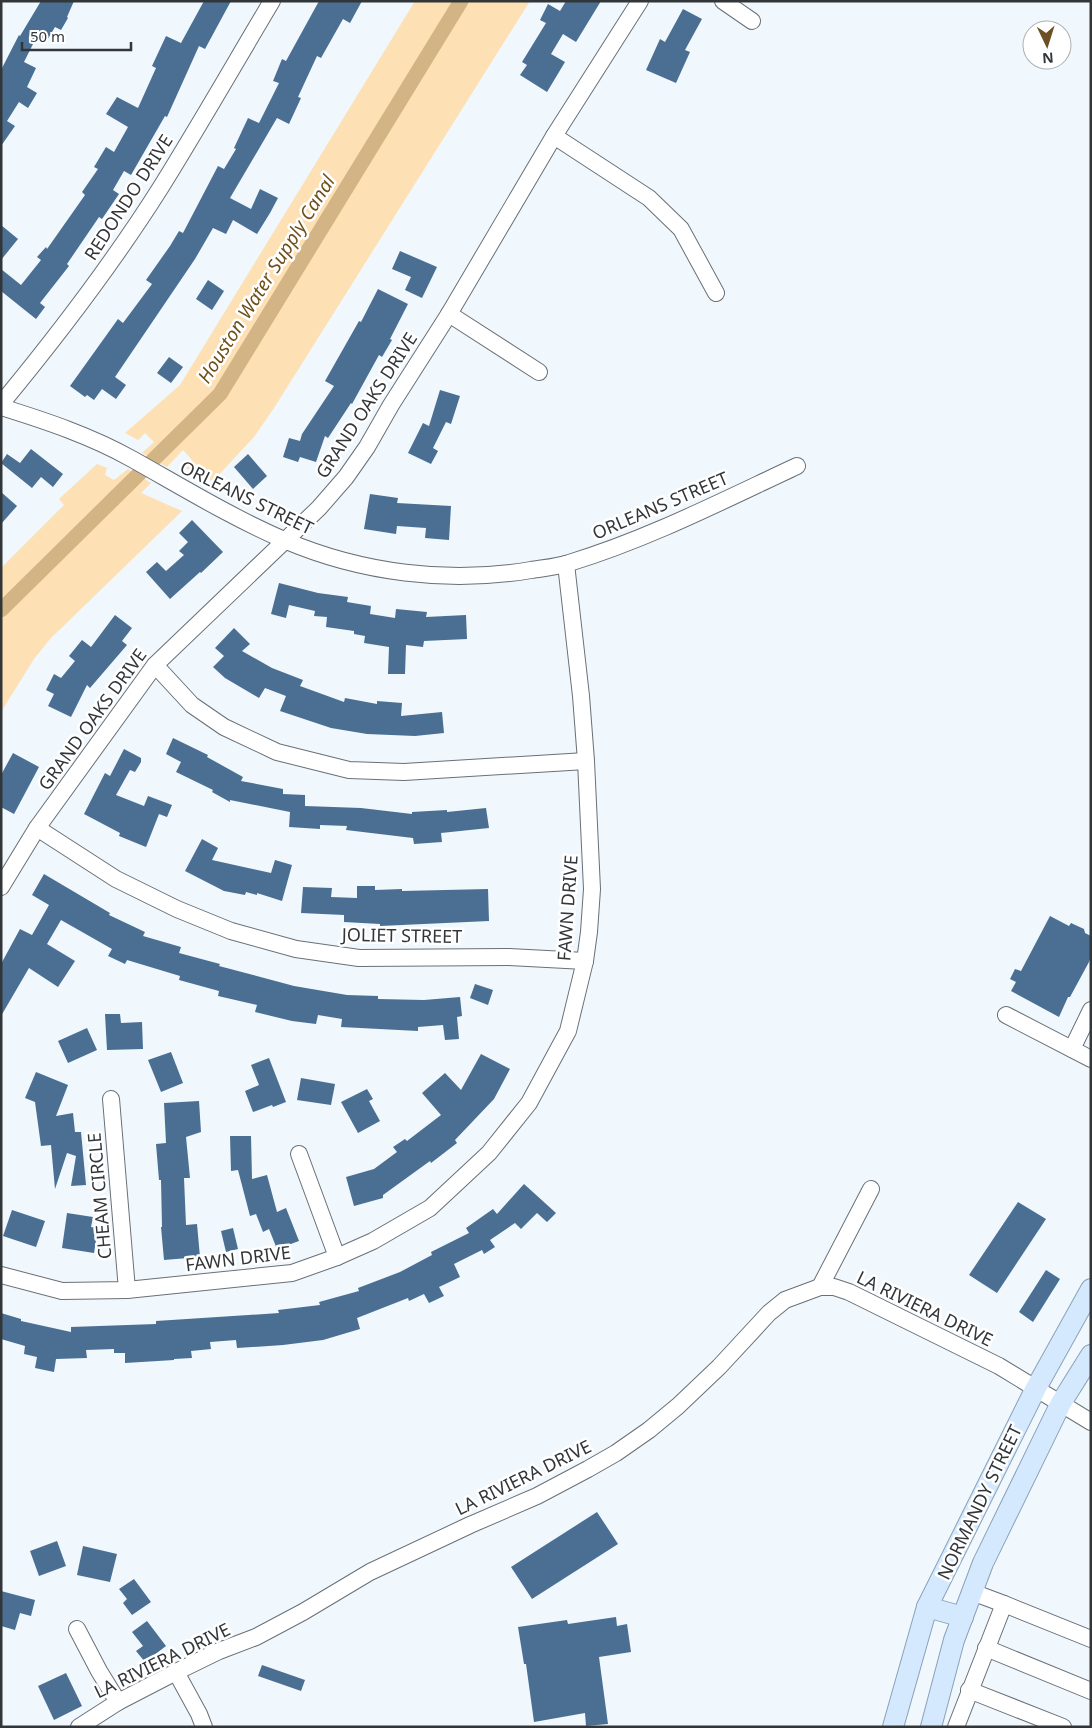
<svg xmlns="http://www.w3.org/2000/svg" width="1092" height="1728" viewBox="0 0 1092 1728" font-family="'Noto Sans',sans-serif">
	<style>
		.green { fill: #fee0b5 }
		.lines { fill: none; stroke-linecap: round; stroke-linejoin: round }
		.canal { stroke: #d3b485; stroke-width: 15 }
		.building { fill: #4a6f93 }
		.minor-casing { stroke: #697077; stroke-width: 18 }
		.major-casing { stroke: #8aa1b8; stroke-width: 22 }
		.minor { stroke: #fff; stroke-width: 16 }
		.major { stroke: #d5e9fe; stroke-width: 20 }
		.labels { text-anchor: middle; dominant-baseline: central; stroke-width: 5; stroke-linejoin: round; paint-order: stroke }
		.street-label { font-size: 18px; fill: #333639; stroke: #fff }
		.water-label { font-size: 19px; font-style: italic; fill: #6f5019; stroke: #fff }
	</style>
	<rect width="100%" height="100%" fill="#f0f7fd"/>
	<g class="green">
		<polygon points="415,1 530,1 274,408 254,437 213,481 186,468 192,460 183,450 167,467 142,453 154,442 145,433 138,440 125,433 180,385"/>
		<polygon points="97,464 107,468 105,475 114,480 128,469 151,483 141,493 182,511 50,639 34,659 1,712 1,568 64,505 59,499"/>
	</g>
	<g class="lines">
		<polyline class="canal" points="1,610 220,394 461,1"/>
	</g>
	<g class="building">
		<polygon points="41,1 74,1 67,17 68,18 61,30 55,27 46,42 37,36 24,62 36,68 27,87 37,93 28,108 19,102 7,121 15,126 1,146 1,70 19,35 20,36"/>
		<polygon points="204,1 231,1 205,49 199,46 167,117 165,116 131,175 124,171 113,190 119,194 102,219 99,217 67,264 69,266 40,303 45,307 36,319 1,291 1,269 21,285 41,260 37,257 46,247 47,249 85,195 82,192 98,169 94,167 106,147 114,152 128,127 106,114 117,97 138,108 156,68 152,66 166,36 181,43"/>
		<polygon points="319,1 362,1 350,23 343,19 321,58 317,56 298,97 301,98 289,124 277,118 230,198 251,209 260,189 278,198 270,213 257,234 233,220 226,234 213,228 195,259 115,377 126,385 116,399 102,389 94,400 87,395 85,397 70,386 118,319 123,323 152,284 146,280 170,246 179,231 183,233 218,166 224,169 236,149 234,148 248,118 259,123 279,83 273,81 282,59 286,61"/>
		<polygon points="566,1 601,1 576,42 563,34 551,54 565,62 547,92 520,75 527,65 522,62 546,23 540,20 548,4 560,11"/>
		<polygon points="683,9 702,19 685,50 690,52 676,83 646,70 660,39 665,42"/>
		<polygon points="1,225 18,239 1,260"/>
		<polygon points="400,251 437,267 422,298 405,290 411,277 392,269"/>
		<polygon points="208,280 224,291 212,310 196,299"/>
		<polygon points="378,289 408,304 390,339 392,340 382,357 379,355 352,404 351,403 328,438 325,436 316,462 300,457 298,462 283,457 289,438 300,441 302,434 334,386 325,381 359,321 361,322"/>
		<polygon points="169,357 183,367 171,383 157,373"/>
		<polygon points="440,390 460,396 451,424 446,422 433,448 438,451 431,464 408,453 423,423 429,426"/>
		<polygon points="31,449 63,474 53,487 41,477 32,488 1,463 7,454 20,463"/>
		<polygon points="248,454 267,476 253,489 234,467"/>
		<polygon points="1,492 17,506 1,524"/>
		<polygon points="370,494 398,498 397,503 451,506 449,540 425,538 426,528 397,526 396,534 364,529"/>
		<polygon points="192,520 223,552 201,573 200,572 170,599 146,572 157,562 166,571 184,555 179,551 188,542 179,533"/>
		<polygon points="279,583 318,593 348,597 347,602 371,606 370,614 395,618 396,609 427,612 426,617 466,615 467,639 424,641 423,647 406,645 405,674 388,674 389,647 364,643 365,636 354,634 354,631 326,627 327,617 314,616 315,611 289,605 286,618 271,614"/>
		<polygon points="115,615 132,628 122,641 127,645 90,688 87,685 71,717 48,706 54,694 46,690 54,674 61,678 75,661 69,656 82,640 91,647"/>
		<polygon points="234,628 250,644 242,651 272,668 303,680 300,686 344,702 345,698 377,704 377,701 402,703 401,716 442,712 444,733 415,736 367,734 331,728 280,711 286,696 265,688 259,698 225,678 213,667 224,656 215,648"/>
		<polygon points="173,738 208,755 207,757 243,777 241,781 283,789 283,794 305,795 305,806 361,808 412,814 412,812 447,810 447,812 486,808 489,828 441,833 442,842 414,844 413,838 346,830 347,826 320,825 320,829 289,827 290,812 230,800 230,802 212,792 213,790 176,772 181,762 166,754"/>
		<polygon points="124,749 141,758 141,762 135,772 130,770 116,795 144,806 148,796 172,805 167,817 159,814 146,847 119,836 120,833 84,814 105,773 110,776"/>
		<polygon points="13,753 39,767 14,814 1,807 1,775"/>
		<polygon points="202,839 218,848 212,860 271,873 275,860 292,865 282,901 257,893 257,895 246,892 245,895 224,891 185,871"/>
		<polygon points="44,874 110,913 109,915 145,932 143,936 181,947 179,953 220,964 219,966 294,986 347,995 378,996 378,999 424,1000 460,997 462,1016 457,1017 459,1039 445,1040 443,1025 418,1027 418,1031 341,1027 342,1019 318,1015 316,1024 292,1021 255,1012 257,1005 218,996 219,991 179,980 180,976 127,960 125,964 108,956 112,949 61,920 47,944 75,961 58,987 29,968 1,1016 1,964 20,929 32,935 49,905 32,895"/>
		<polygon points="357,886 375,886 375,890 402,889 402,891 488,889 489,921 380,926 380,924 344,922 344,915 301,913 303,887 332,888 331,897 357,898"/>
		<polygon points="1050,916 1069,926 1071,923 1084,929 1085,933 1091,936 1091,956 1089,962 1070,997 1068,997 1059,1017 1011,991 1016,982 1010,979 1015,969 1021,971"/>
		<polygon points="475,984 493,990 488,1005 470,998"/>
		<polygon points="105,1014 120,1014 121,1023 142,1022 143,1049 107,1050"/>
		<polygon points="87,1028 97,1050 68,1063 58,1041"/>
		<polygon points="171,1052 183,1083 161,1092 148,1060"/>
		<polygon points="481,1054 510,1069 494,1099 455,1140 457,1143 431,1163 430,1161 383,1195 383,1198 354,1206 346,1177 374,1169 397,1152 393,1147 405,1139 407,1141 441,1115 422,1093 445,1073 461,1090"/>
		<polygon points="269,1058 286,1102 273,1107 272,1105 253,1112 245,1091 259,1085 251,1065"/>
		<polygon points="36,1072 68,1085 56,1116 73,1113 75,1132 81,1132 86,1185 71,1186 76,1156 67,1153 55,1189 51,1145 41,1146 35,1102 25,1098"/>
		<polygon points="301,1078 335,1084 331,1105 297,1100"/>
		<polygon points="367,1089 373,1099 369,1101 380,1121 358,1133 341,1102"/>
		<polygon points="199,1101 201,1132 186,1137 190,1178 184,1178 186,1225 197,1224 200,1257 164,1260 161,1227 162,1227 161,1180 159,1180 156,1144 166,1143 164,1103"/>
		<polygon points="230,1136 251,1136 252,1179 267,1175 277,1212 286,1208 299,1241 277,1249 269,1229 263,1232 256,1214 250,1216 238,1170 231,1171"/>
		<polygon points="524,1184 556,1213 547,1222 537,1213 521,1229 515,1223 490,1240 495,1247 484,1254 482,1250 454,1264 460,1277 439,1287 444,1296 429,1303 424,1294 409,1301 408,1298 357,1318 360,1329 323,1340 283,1345 237,1348 236,1340 210,1342 211,1349 191,1351 192,1358 174,1359 174,1360 125,1363 125,1353 114,1353 114,1349 86,1350 87,1358 56,1359 54,1372 35,1368 37,1357 24,1354 25,1346 1,1339 1,1313 21,1319 21,1321 71,1332 71,1327 156,1324 156,1321 279,1313 278,1310 320,1305 319,1302 359,1291 358,1288 400,1272 432,1255 431,1252 469,1233 466,1228 493,1209 497,1214"/>
		<polygon points="1018,1202 1046,1219 997,1293 969,1275"/>
		<polygon points="12,1210 45,1221 36,1247 3,1236"/>
		<polygon points="67,1213 93,1217 91,1227 98,1228 94,1253 62,1248"/>
		<polygon points="233,1228 238,1249 226,1252 221,1231"/>
		<polygon points="1046,1270 1060,1279 1033,1322 1019,1312"/>
		<polygon points="597,1512 618,1544 532,1599 511,1567"/>
		<polygon points="57,1541 66,1566 39,1576 30,1551"/>
		<polygon points="83,1546 117,1554 110,1582 77,1575"/>
		<polygon points="134,1579 151,1602 132,1615 123,1603 127,1599 119,1589"/>
		<polygon points="1,1591 35,1600 31,1616 20,1613 15,1630 1,1626"/>
		<polygon points="616,1617 617,1626 627,1624 631,1652 599,1657 608,1724 586,1726 585,1713 534,1722 526,1664 524,1664 518,1627 567,1620 568,1624"/>
		<polygon points="147,1621 166,1646 145,1662 136,1651 143,1646 132,1632"/>
		<polygon points="262,1665 305,1680 301,1691 258,1676"/>
		<polygon points="66,1673 82,1706 54,1720 38,1686"/>
	</g>
	<g class="lines">
		<g class="minor-casing">
			<g id="minor">
				<polyline points="723,1 752,21"/>
				<polyline points="554,136 649,198 681,229 716,293"/>
				<polyline points="449,314 539,372"/>
				<path d="M 1,404 C 58,335 113,263 161,187 C 199,126 235,63 272,1"/>
				<path d="M 1,407 C 46,421 91,436 132,459 C 182,487 231,517 284,540 C 361,573 448,584 531,570 C 543,568 557,567 569,563 C 648,539 722,501 797,466"/>
				<polyline points="155,665 192,705 224,727 277,752 349,770 404,772 586,761"/>
				<polyline points="37,828 116,879 177,909 231,931 296,949 359,958 509,957 585,961"/>
				<polyline points="1,887 37,828 155,665 319,508 346,477 367,447 391,405 449,314 554,136 640,1"/>
				<polyline points="1006,1015 1091,1059"/>
				<polyline points="1072,1049 1091,1010"/>
				<polyline points="111,1099 127,1290"/>
				<polyline points="299,1154 337,1257"/>
				<polyline points="1,1275 62,1291 127,1290 292,1273 337,1257 373,1241 430,1208 489,1153 529,1103 568,1031 585,961 589,932 592,889 586,761 581,696 566,564"/>
				<polyline points="820,1287 871,1189"/>
				<polyline points="972,1592 1004,1604"/>
				<polyline points="77,1629 99,1671 118,1702"/>
				<polyline points="986,1648 1091,1691"/>
				<polyline points="176,1672 199,1714 204,1727"/>
				<polyline points="969,1690 1063,1727"/>
				<polyline points="79,1727 118,1702 176,1672 219,1651 256,1637 303,1612 370,1572 470,1525 537,1496 588,1469 616,1453 649,1430 678,1406 719,1367 769,1313 785,1300 820,1287 834,1287 849,1292 999,1366 1091,1422"/>
				<polyline points="956,1727 1004,1604 1091,1639"/>
			</g>
		</g>
		<g class="major-casing">
			<g id="major">
				<polyline points="927,1607 963,1617"/>
				<polyline points="893,1727 927,1607 1036,1388 1091,1289"/>
				<polyline points="931,1727 954,1640 983,1563 1061,1403 1091,1355"/>
			</g>
		</g>
		<use href="#minor" class="minor"/>
		<use href="#major" class="major"/>
	</g>
	<g class="labels">
		<g class="street-label">
			<text transform="translate(128 197) rotate(-57)">REDONDO DRIVE</text>
			<text transform="translate(366 405) rotate(-57)">GRAND OAKS DRIVE</text>
			<text transform="translate(247 497) rotate(26)">ORLEANS STREET</text>
			<text transform="translate(660 505) rotate(-23)">ORLEANS STREET</text>
			<text transform="translate(92 719) rotate(-54)">GRAND OAKS DRIVE</text>
			<text transform="translate(567 908) rotate(-86)">FAWN DRIVE</text>
			<text transform="translate(402 935) rotate(1)">JOLIET STREET</text>
			<text transform="translate(99 1196) rotate(-95)">CHEAM CIRCLE</text>
			<text transform="translate(238 1258) rotate(-7)">FAWN DRIVE</text>
			<text transform="translate(925 1308) rotate(26)">LA RIVIERA DRIVE</text>
			<text transform="translate(523 1477) rotate(-26)">LA RIVIERA DRIVE</text>
			<text transform="translate(979 1502) rotate(-64)">NORMANDY STREET</text>
			<text transform="translate(162 1660) rotate(-26)">LA RIVIERA DRIVE</text>
		</g>
		<g class="water-label">
			<text transform="translate(266 279) rotate(-58)">Houston Water Supply Canal</text>
		</g>
	</g>
	<rect width="1092" height="1728" fill="none" stroke="#333639" stroke-width="5"/>
	<g transform="translate(1047 45) rotate(176)"><circle r="24" fill="#ffffff" stroke="#adafb0"/>
	<path d="M0-4L9 19L0 12L-9 19Z" fill="#6c5023"/>
	<text y="-8" font-size="14" font-weight="bold" text-anchor="middle" fill="#333639">N</text>
	</g>
	<path d="M22 42v8h109v-8" fill="none" stroke="#333639" stroke-width="2.5"/>
	<text x="30" y="42" font-size="15" fill="#333639" stroke="#ffffff" stroke-width="4" paint-order="stroke">50 m</text>
</svg>
